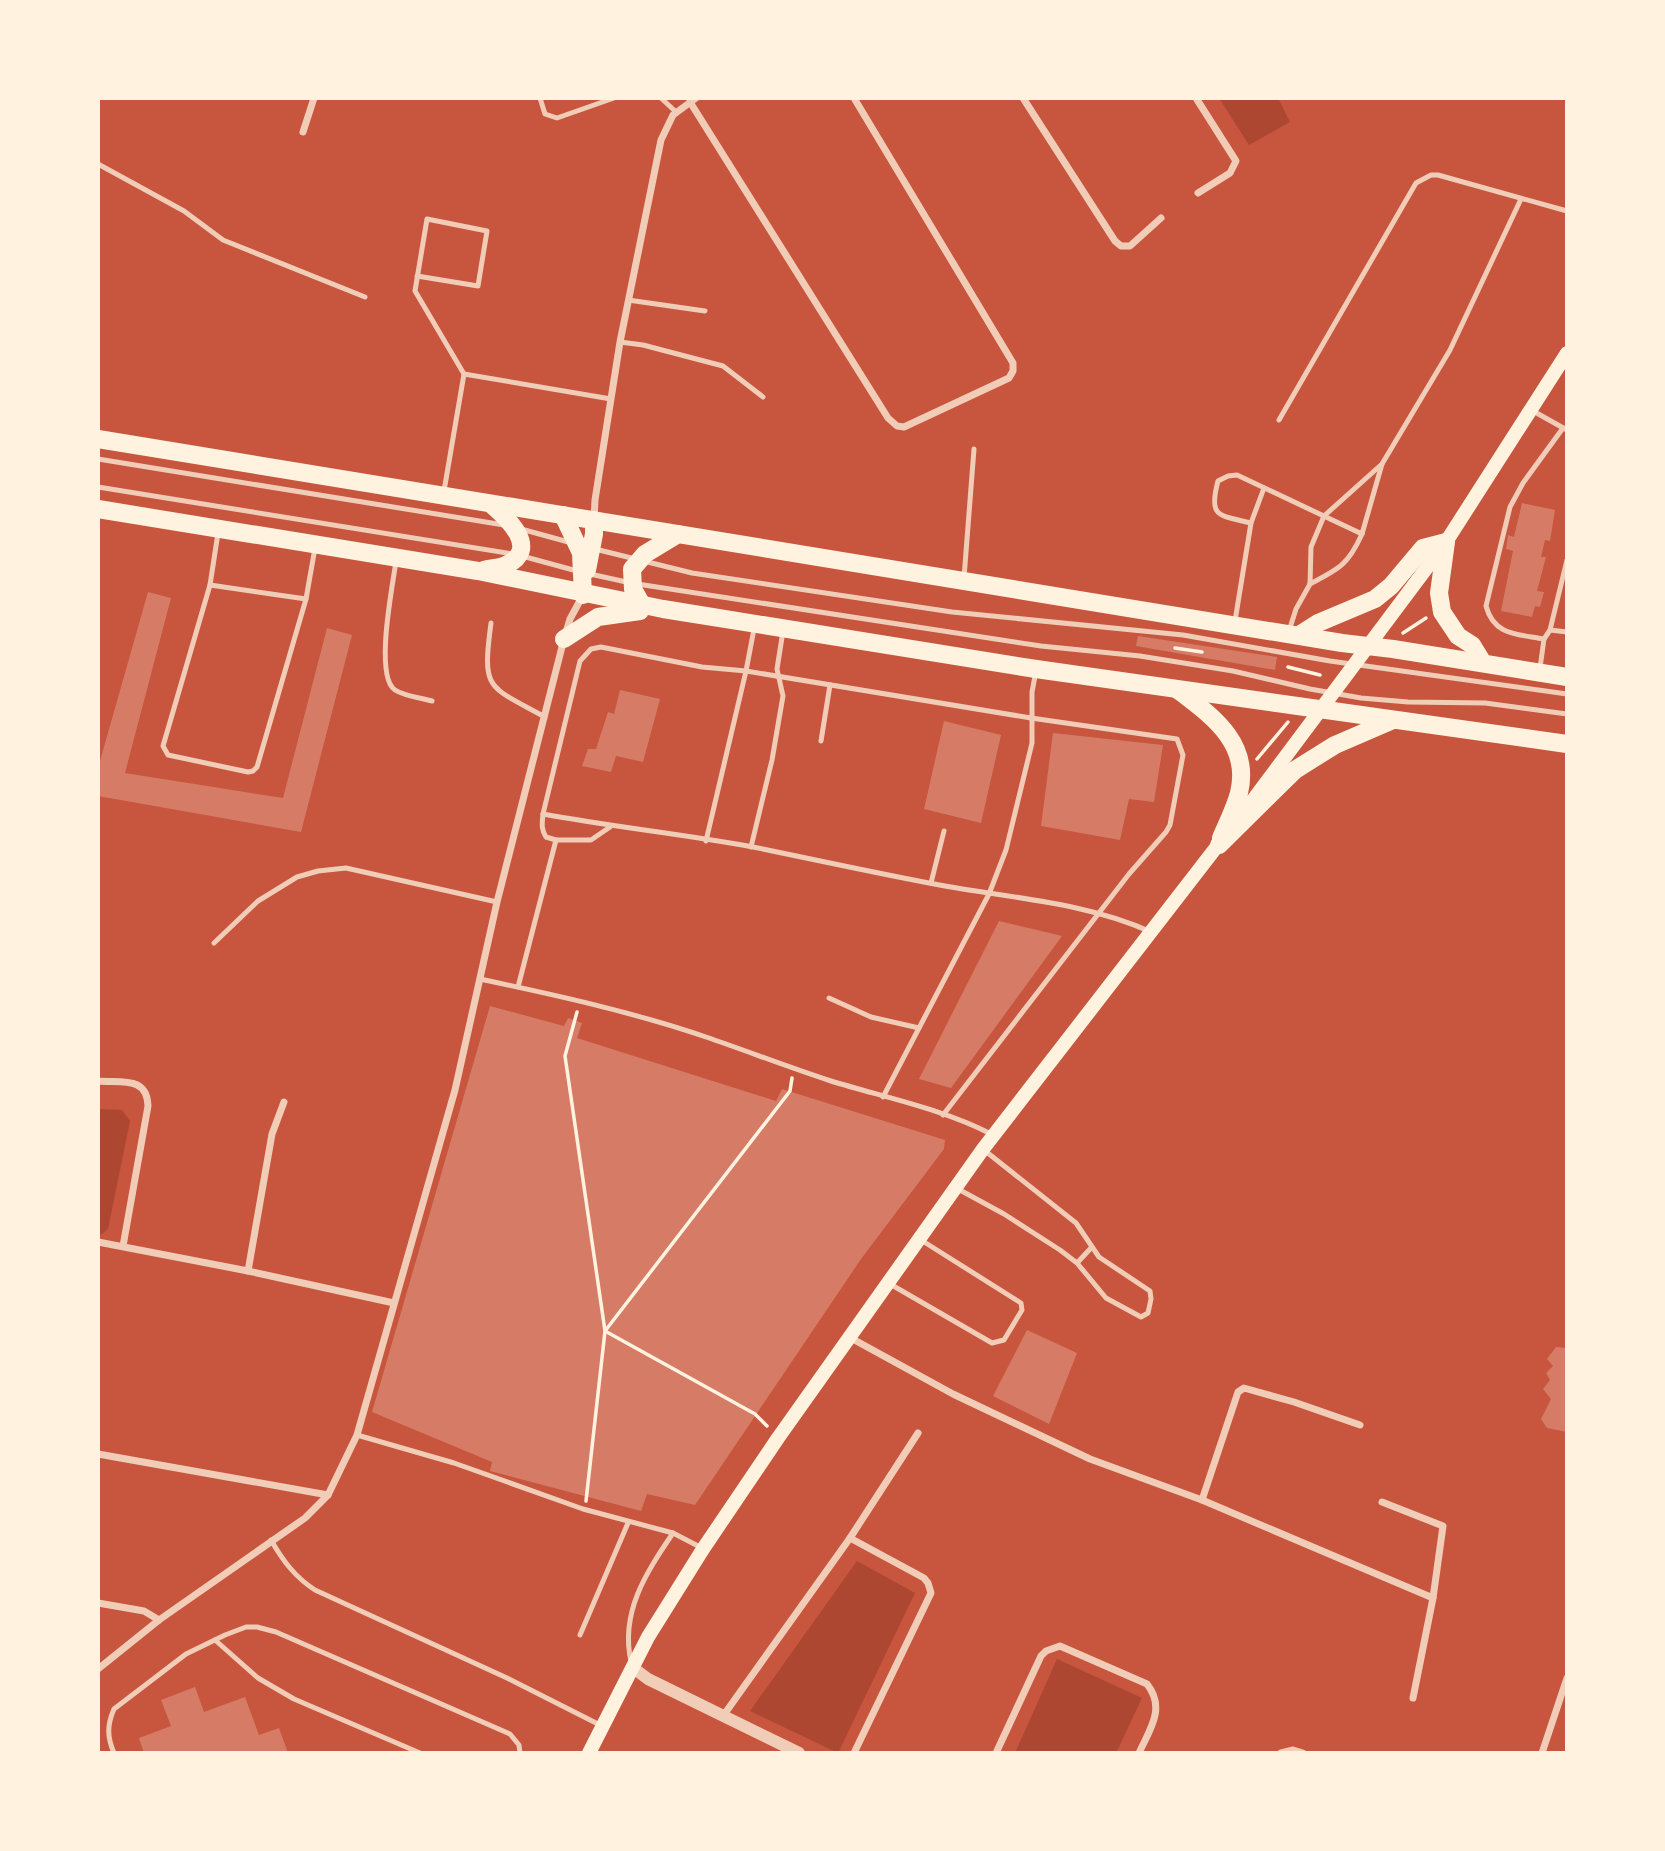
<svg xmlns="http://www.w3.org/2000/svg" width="1665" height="1851" viewBox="0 0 1665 1851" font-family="'Space Grotesk',sans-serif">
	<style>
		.green { fill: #ae4732 }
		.building { fill: #d67c66 }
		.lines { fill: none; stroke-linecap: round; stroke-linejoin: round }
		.path { stroke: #fff3e0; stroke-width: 3.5 }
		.service { stroke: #f1ccb7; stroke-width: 5 }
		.minor { stroke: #f1ccb7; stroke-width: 7 }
		.tertiary { stroke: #f1ccb7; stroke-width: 12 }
		.secondary { stroke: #fff3e0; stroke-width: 14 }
		.primary { stroke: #fff3e0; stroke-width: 18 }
	</style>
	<rect width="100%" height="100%" fill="#c8553d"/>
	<g class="green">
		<polygon points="1219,98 1278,98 1290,122 1249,145"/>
		<polygon points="98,1109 122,1110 130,1121 108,1229 99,1236"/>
		<polygon points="857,1561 915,1593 838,1753 750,1711"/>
		<polygon points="1057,1659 1142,1698 1116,1753 1015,1753"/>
	</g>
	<g class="building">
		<polygon points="1522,503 1555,510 1550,541 1545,540 1541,557 1546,557 1537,591 1544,592 1540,607 1535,606 1532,617 1501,611 1513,551 1506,549 1508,535 1514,537"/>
		<polygon points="148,592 171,598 125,773 283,798 327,628 352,635 301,832 98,796 98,768"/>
		<polygon points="1138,636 1277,657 1275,670 1136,646"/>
		<polygon points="620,690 660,699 643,762 616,756 611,772 582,766 588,749 596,749 608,712 614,714"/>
		<polygon points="944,721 1001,735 981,823 924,809"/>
		<polygon points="1053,733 1163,745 1154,802 1129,799 1120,840 1041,826"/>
		<polygon points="999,921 1062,936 951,1088 919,1079"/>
		<polygon points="490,1006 564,1026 568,1018 582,1023 577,1038 776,1101 782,1089 945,1140 944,1149 861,1259 695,1505 647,1494 641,1511 490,1471 492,1462 372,1412"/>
		<polygon points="1027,1330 1077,1353 1049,1424 993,1396"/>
		<polygon points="1556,1347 1567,1348 1567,1432 1547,1428 1541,1419 1551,1399 1543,1389 1550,1380 1546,1373 1553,1366 1547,1359"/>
		<polygon points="195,1687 204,1712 245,1697 259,1735 279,1728 288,1753 144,1753 139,1738 171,1726 161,1700"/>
	</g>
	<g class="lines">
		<g class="path">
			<polyline points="1403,633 1426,618"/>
			<polyline points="1175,648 1202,652"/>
			<polyline points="1288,667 1320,675"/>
			<polyline points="1257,759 1288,722"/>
			<polyline points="577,1012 565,1056 605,1331 790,1091 792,1078"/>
			<polyline points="586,1501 605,1331 755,1414 767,1426"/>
		</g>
		<g class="service">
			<polyline points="540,98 545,114 557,118 614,98"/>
			<polyline points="661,98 676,112"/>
			<polyline points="98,164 184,211 223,240 365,297"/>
			<polyline points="417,276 478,286 487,231 427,219 415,291 464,374 611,399"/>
			<polyline points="628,300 705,311"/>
			<polyline points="620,342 643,345 723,366 763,397"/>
			<polyline points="1533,411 1567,430"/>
			<polyline points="1279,420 1416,183 1431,175 1438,175 1567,211"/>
			<polyline points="98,459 504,525"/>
			<polyline points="98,487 513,554"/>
			<polyline points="444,491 464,374"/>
			<path d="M 1251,523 C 1219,515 1208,518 1218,481 L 1228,476 L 1237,475 L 1362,534 L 1382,464 L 1450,350 L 1521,199"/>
			<polyline points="521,529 572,543"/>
			<polyline points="218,533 210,585 163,746 168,755 248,772 253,771 257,767 306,599 315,548"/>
			<polyline points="595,549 692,573 952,612 1183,635 1330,661 1567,694"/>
			<polyline points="522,556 577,571"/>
			<path d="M 396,561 C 393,584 374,676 395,690 C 404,696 421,698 432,701"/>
			<polyline points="590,574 631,583 1041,646 1140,656 1233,671 1310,689 1361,698 1408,702 1485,703 1567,714"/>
			<polyline points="964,578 974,449"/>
			<path d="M 1310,584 C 1339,569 1348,565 1362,534"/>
			<polyline points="210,585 306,599"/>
			<polyline points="1235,621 1251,523 1264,488"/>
			<path d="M 491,623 C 482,691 487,685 545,717"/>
			<polyline points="1550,630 1567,632"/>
			<polyline points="1289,631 1296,609 1310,584 1311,547 1324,516 1382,464"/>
			<path d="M 1544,639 C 1518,634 1494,636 1486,606 L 1510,507 L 1523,483 L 1563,428"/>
			<polyline points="1540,668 1544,639 1550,630 1567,560"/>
			<polyline points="821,741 830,685"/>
			<path d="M 543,814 C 613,827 683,834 753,847 C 817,860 880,874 945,886 C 1012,898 1088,903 1151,932"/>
			<polyline points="556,840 591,840 610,827"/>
			<polyline points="706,841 746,671 754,629"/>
			<polyline points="751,847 772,760 783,696 777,669 783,631"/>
			<polyline points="931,883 944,831"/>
			<polyline points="214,943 258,901 297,877 318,871 346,868 497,902"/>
			<path d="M 480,979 C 555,995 633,1012 706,1037 C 747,1051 788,1067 831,1081 C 883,1097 943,1109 991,1134"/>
			<path d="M 518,987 L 556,840 L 546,837 C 541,829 542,824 543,814 L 580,661 L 591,649 L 601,647 L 702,667 L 746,671 L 1031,718 L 1177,739 L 1183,755 L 1170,825 L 1166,832 L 1129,874 L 943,1115"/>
			<polyline points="829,998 871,1017 919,1028"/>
			<polyline points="883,1097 989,894 1006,850 1032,743 1032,692 1036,671"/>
			<polyline points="958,1189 1004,1214 1060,1250 1077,1263 1106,1298 1141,1317 1148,1313 1151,1299 1150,1291 1099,1257 1076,1223 984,1150"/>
			<polyline points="1077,1263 1091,1248"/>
			<polyline points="890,1284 992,1343 1004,1340 1022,1310 1021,1303 921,1240"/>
			<polyline points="357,1435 454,1463 583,1509 673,1533 700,1547"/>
			<path d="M 271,1540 C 283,1561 295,1577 315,1590 L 507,1678 L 602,1726"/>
			<polyline points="580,1635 628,1523"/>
			<polyline points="215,1640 258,1678 294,1699 420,1753"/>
			<path d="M 631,1662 C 620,1612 646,1573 673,1533"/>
			<path d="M 114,1753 C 107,1737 107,1725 114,1709 L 186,1654 L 225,1635 L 246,1627 L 257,1627 L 276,1632 L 510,1734 L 519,1745 L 520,1753"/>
		</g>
		<g class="minor">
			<polyline points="1023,98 1115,241 1121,246 1130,246 1161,218"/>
			<polyline points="1196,98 1236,161 1230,173 1198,193"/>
			<polyline points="690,102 888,418 897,426 904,427 1009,378 1013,371 1013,363 854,98"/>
			<polyline points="303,132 314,98"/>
			<polyline points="594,520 595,500 620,342 661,140 673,115 696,98"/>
			<path d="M 98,1081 C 122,1083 147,1076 148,1106 L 123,1246"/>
			<polyline points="98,1242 248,1271 394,1303"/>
			<polyline points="248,1271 272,1134 284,1102"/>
			<polyline points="849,1337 953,1394 1090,1459 1202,1500 1433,1598"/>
			<polyline points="98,1454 328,1495"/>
			<polyline points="1202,1500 1238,1392 1244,1388 1294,1402 1360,1425"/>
			<polyline points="1382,1502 1443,1526 1433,1598 1413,1698"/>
			<polyline points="850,1538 924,1578 928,1583 931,1593 854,1753"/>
			<polyline points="98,1603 144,1611 159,1620"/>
			<polyline points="98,1669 159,1620 305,1518 328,1495 357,1435 455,1090 497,902 564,639 570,619 583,595"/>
			<polyline points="723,1716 850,1538 918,1433"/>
			<path d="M 996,1753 L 1041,1656 L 1046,1651 L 1060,1646 L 1147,1684 C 1166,1708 1150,1729 1139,1753"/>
			<polyline points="1281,1753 1293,1750 1303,1753"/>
			<polyline points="1542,1753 1567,1678"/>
		</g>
		<polyline class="tertiary" points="632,1667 648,1679 799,1753"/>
		<g class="secondary">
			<polyline points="1244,812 1446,542 1567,353"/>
			<polyline points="589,1753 648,1637 703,1549 778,1438 983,1149 1225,836"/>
		</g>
		<g class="primary">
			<polyline points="98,439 1342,643 1393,649 1567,677"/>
			<polyline points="98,509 478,571 663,609 1036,669 1567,744"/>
			<polyline points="563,515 581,553 583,595"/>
			<path d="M 484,570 C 491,568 500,568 506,565 C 541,549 507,518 492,505"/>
			<polyline points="587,570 594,534 594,520"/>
			<polyline points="642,605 633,589 632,569 645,554 678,534"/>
			<polyline points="1299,635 1318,623 1375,599 1391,586 1423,548 1446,542 1439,593 1442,612 1458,636 1472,645 1483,663"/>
			<polyline points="564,639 598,617 640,611"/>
			<path d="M 1178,690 C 1212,716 1251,743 1239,793 C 1235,808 1227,824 1221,838"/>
			<polyline points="1219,845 1295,770 1335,745 1393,720"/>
		</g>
	</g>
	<rect width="1665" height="1851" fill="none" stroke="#fff3e0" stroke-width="200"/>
</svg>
